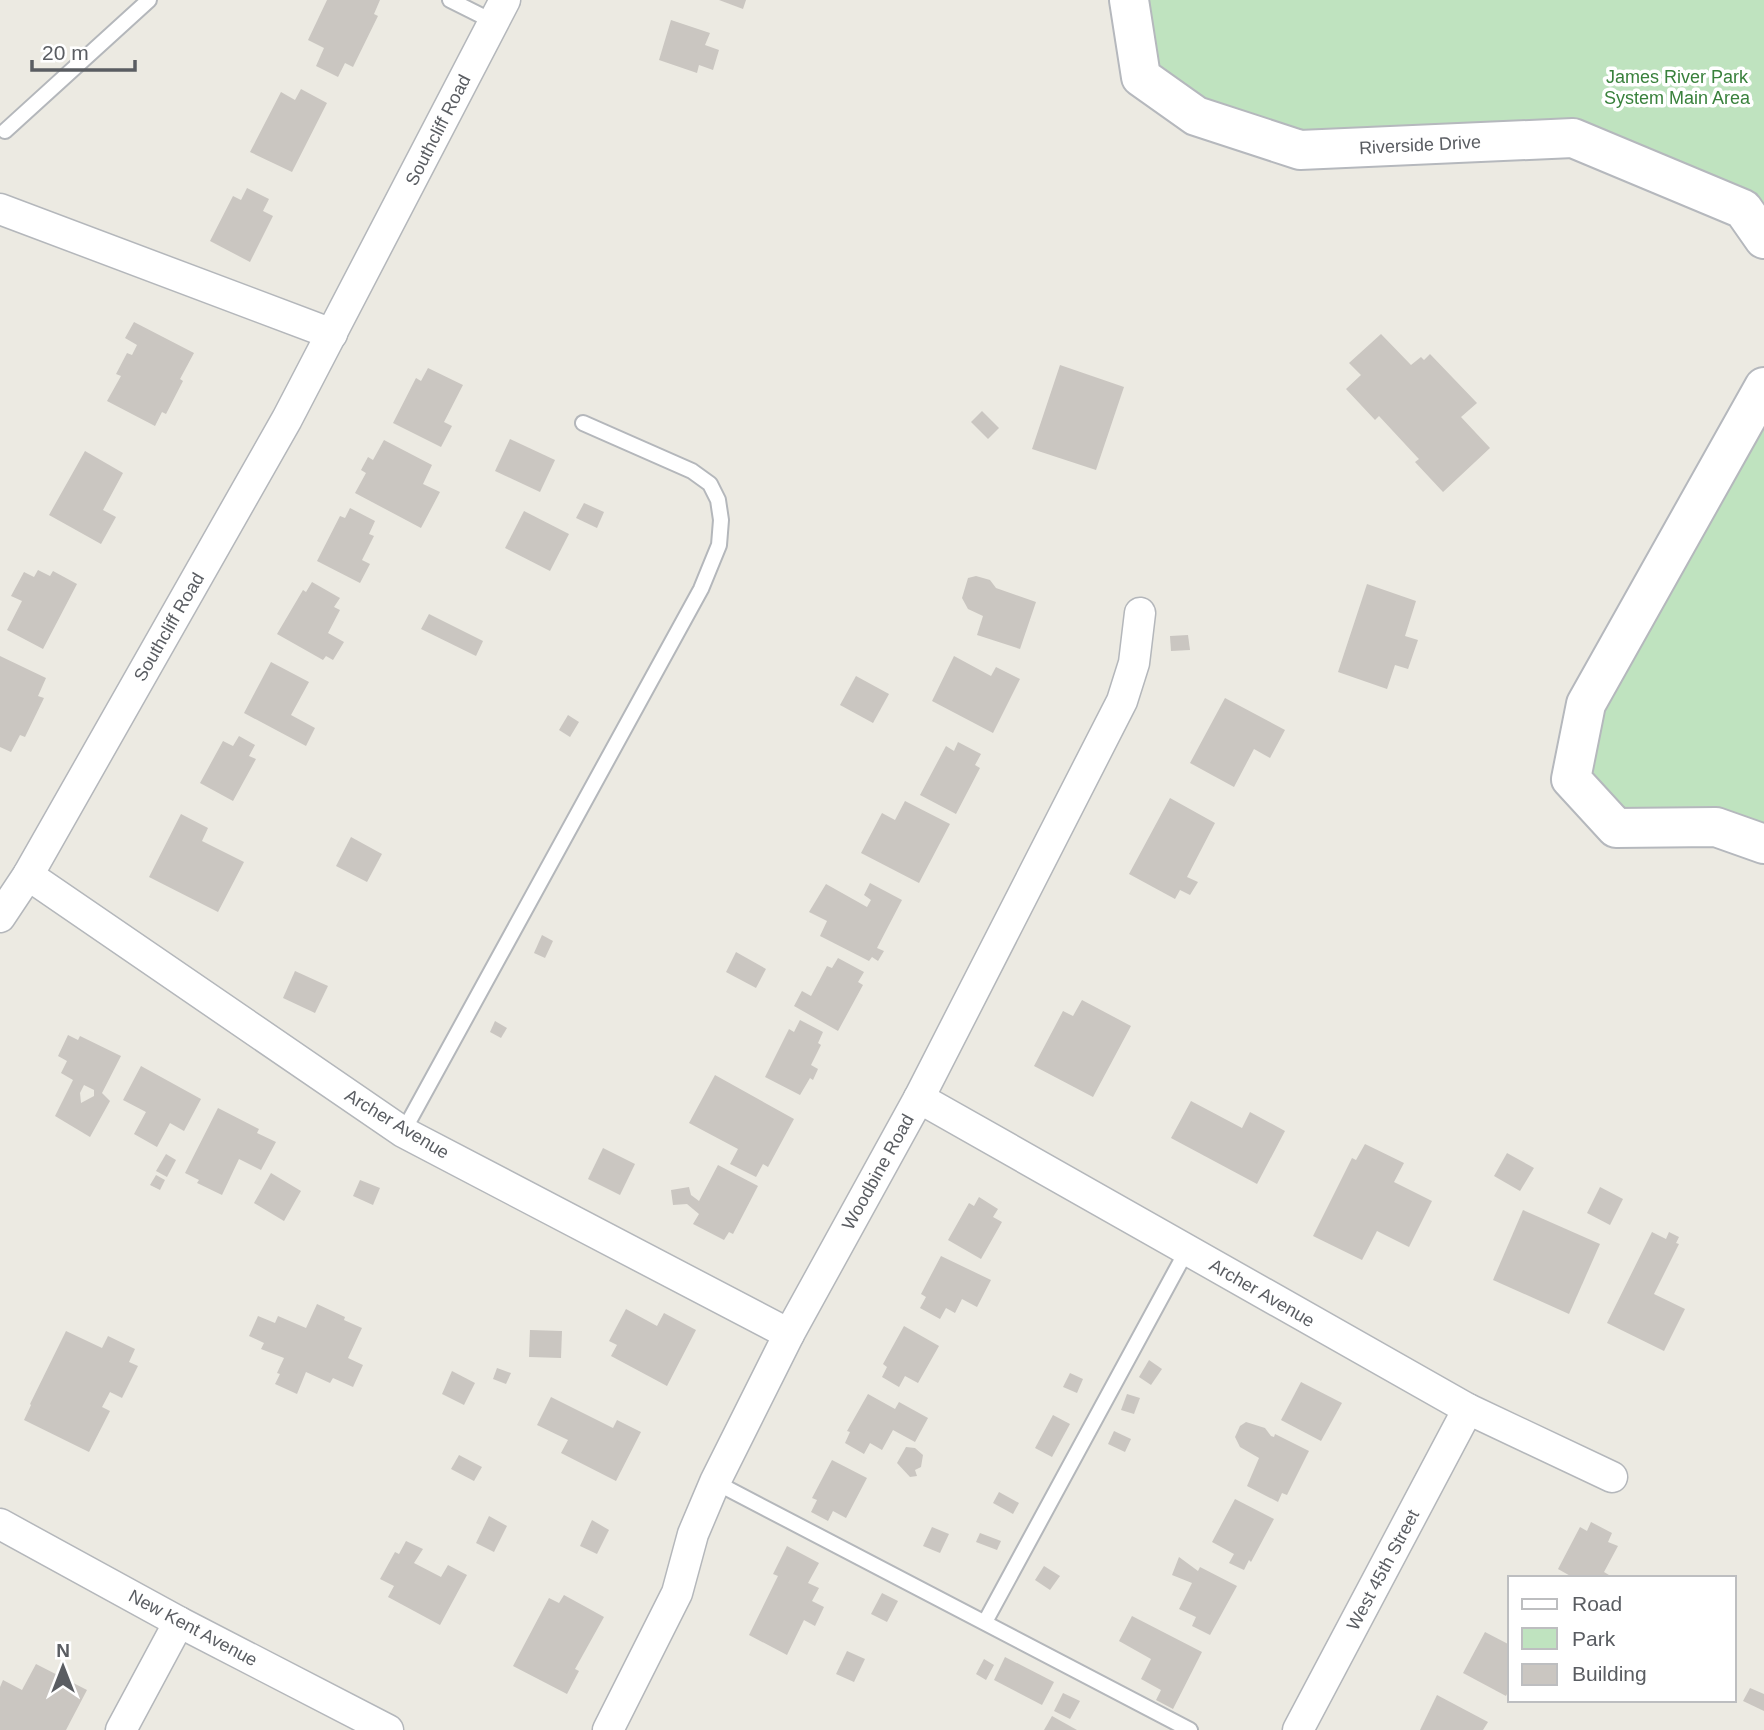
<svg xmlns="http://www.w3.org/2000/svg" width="1764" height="1730" viewBox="0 0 1764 1730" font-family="Helvetica,sans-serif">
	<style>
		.green { fill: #bfe3bf }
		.building { fill: #cac6c1; fill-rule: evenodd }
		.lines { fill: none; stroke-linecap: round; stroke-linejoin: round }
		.lane-casing { stroke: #b4b7bb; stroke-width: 18 }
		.street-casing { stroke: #b4b7bb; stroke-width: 33 }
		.secondary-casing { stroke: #b5b8bd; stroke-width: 42 }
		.lane { stroke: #fff; stroke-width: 14 }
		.street { stroke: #fff; stroke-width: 30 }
		.secondary { stroke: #fff; stroke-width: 38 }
		.labels { text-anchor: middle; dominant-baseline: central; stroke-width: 7; stroke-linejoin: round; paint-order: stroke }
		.park-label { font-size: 18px; fill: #39813c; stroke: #fff }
		.street-label { font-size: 18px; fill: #5a5d62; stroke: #fff }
	</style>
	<rect width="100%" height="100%" fill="#eceae2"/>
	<g class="green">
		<polygon points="1129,0 1764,0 1764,239 1573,138 1300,150 1141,77"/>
		<polygon points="1764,387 1764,844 1616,828 1571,779 1586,704"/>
	</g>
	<g class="building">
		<polygon points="327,0 380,0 374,14 378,16 353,67 345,63 338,77 316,66 324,48 308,40"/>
		<polygon points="719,0 746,0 743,9"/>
		<polygon points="671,20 710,33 705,45 719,50 713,70 699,65 697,73 659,60"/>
		<polygon points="301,89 327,103 292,172 250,152 281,92 295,100"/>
		<polygon points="247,188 269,199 263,211 273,216 250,262 210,241 233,196 241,200"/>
		<polygon points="134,322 194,353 180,379 183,381 166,414 162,412 155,426 107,401 121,376 116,374 127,353 132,355 137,345 125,338"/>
		<polygon points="1381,334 1411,365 1421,357 1424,360 1430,354 1477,403 1461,417 1490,448 1443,492 1415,462 1419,459 1417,457 1379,416 1375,420 1346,389 1361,375 1349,363"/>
		<polygon points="1060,365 1124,387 1096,470 1032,449"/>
		<polygon points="428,368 463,385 444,422 452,426 441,447 393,423 416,378 421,381"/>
		<polygon points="982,411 999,428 988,439 971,422"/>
		<polygon points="510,439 555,460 540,492 495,471"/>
		<polygon points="384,440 432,465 423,484 440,492 421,528 355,493 366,473 361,470 368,457 373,460"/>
		<polygon points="85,451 123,473 103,510 116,517 101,544 49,515"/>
		<polygon points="584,503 604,512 597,528 576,518"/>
		<polygon points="350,508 375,521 369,534 374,536 362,560 370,564 360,583 317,561 340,516 345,518"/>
		<polygon points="524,511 569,534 550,571 505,548"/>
		<polygon points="38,570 50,576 53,571 77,584 43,649 7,630 22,601 11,596 24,572 34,577"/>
		<polygon points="976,576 990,580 996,588 1036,602 1020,649 977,635 983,616 968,609 962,598 968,578"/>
		<polygon points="312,582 340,598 334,607 340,610 328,633 344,642 333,660 326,656 323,660 277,634 303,590 306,592"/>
		<polygon points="1367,584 1416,601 1405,636 1418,640 1408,669 1395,665 1387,689 1338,672"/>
		<polygon points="429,614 483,641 476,656 421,629"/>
		<polygon points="1188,635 1190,650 1171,651 1170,636"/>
		<polygon points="0,656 46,678 38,696 44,698 25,737 20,735 11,752 0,747"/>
		<polygon points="954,656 991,676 996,667 1020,679 993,733 932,701"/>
		<polygon points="271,662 309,682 291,715 315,728 306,746 244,713"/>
		<polygon points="856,676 889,694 873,723 840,705"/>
		<polygon points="1225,698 1285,730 1270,758 1254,749 1234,787 1190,763"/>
		<polygon points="568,715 579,722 570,737 559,730"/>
		<polygon points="239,736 255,745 249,756 256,759 233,801 200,783 223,741 233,746"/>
		<polygon points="958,742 981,754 975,765 980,768 956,814 920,795 946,746 954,751"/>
		<polygon points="1170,798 1215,823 1187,877 1198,882 1190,895 1180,890 1175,899 1129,874"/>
		<polygon points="905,801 950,824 919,883 861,853 882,813 895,820"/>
		<polygon points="181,814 208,828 202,841 244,862 218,912 149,877"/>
		<polygon points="351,837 382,854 367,882 336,866"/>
		<polygon points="870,883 902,900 877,948 884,951 878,961 872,957 869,961 820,936 827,921 809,912 826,884 867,907 871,900 864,895"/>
		<polygon points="542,935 553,941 545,958 534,953"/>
		<polygon points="736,952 766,969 756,988 726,972"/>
		<polygon points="838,958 864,972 858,982 863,985 838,1031 794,1006 802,991 811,996 827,966 832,968"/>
		<polygon points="295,971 328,986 315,1013 283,998"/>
		<polygon points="1082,1000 1131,1026 1093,1097 1034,1066 1063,1011 1073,1016"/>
		<polygon points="800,1020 823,1032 818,1043 821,1045 811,1065 818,1069 813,1080 810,1078 800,1095 765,1077 789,1029 794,1032"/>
		<polygon points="495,1021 507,1028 501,1038 490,1032"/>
		<path d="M 68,1035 L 78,1040 L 80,1036 L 121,1056 L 102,1093 L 110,1101 L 90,1137 L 55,1116 L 73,1080 L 61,1073 L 67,1061 L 58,1056 ZM 84,1085 L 94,1090 L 94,1096 L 81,1103 L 80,1093 Z"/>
		<polygon points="141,1066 201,1099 184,1131 170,1123 157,1147 134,1134 146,1112 123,1100"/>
		<polygon points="715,1075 794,1119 768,1167 763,1164 756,1177 730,1164 738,1149 689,1123"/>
		<polygon points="1191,1101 1242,1128 1250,1112 1285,1131 1257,1184 1171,1138"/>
		<polygon points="218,1108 259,1129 257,1133 276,1142 261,1170 239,1159 222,1195 197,1183 199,1180 185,1173"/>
		<polygon points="1365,1144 1404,1163 1394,1182 1432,1201 1409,1247 1377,1231 1362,1260 1313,1236 1352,1158 1356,1160"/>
		<polygon points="603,1148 635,1164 620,1195 588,1179"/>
		<polygon points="1507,1153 1534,1168 1520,1191 1494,1176"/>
		<polygon points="166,1154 176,1160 167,1177 156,1171"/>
		<polygon points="718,1165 758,1186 733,1234 729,1232 724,1240 693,1224 699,1214 687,1204 673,1205 671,1190 689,1187 691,1195 699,1201"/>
		<polygon points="271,1173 301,1191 284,1221 254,1203"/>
		<polygon points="156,1175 165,1180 160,1190 150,1185"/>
		<polygon points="360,1180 380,1188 373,1205 353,1196"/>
		<polygon points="1600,1187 1623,1199 1610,1225 1587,1213"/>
		<polygon points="979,1197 998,1209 993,1217 1002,1222 981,1259 948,1240 969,1203 974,1206"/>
		<polygon points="1523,1210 1600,1244 1569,1314 1493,1280"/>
		<polygon points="1652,1232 1666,1239 1669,1232 1679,1237 1676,1243 1679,1244 1654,1294 1685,1309 1664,1351 1607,1323"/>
		<polygon points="941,1256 991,1280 977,1307 962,1299 955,1313 946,1308 940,1319 920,1308 926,1297 921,1294"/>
		<polygon points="317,1304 345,1317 344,1320 362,1328 348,1358 363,1365 353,1387 333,1378 330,1383 306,1372 297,1394 275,1384 280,1374 277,1373 284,1358 261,1349 264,1343 249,1336 258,1316 275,1323 278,1316 306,1328"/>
		<polygon points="626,1309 657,1326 664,1313 696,1330 667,1386 611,1356 617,1345 609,1341"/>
		<polygon points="904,1326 939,1346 918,1383 905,1376 899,1387 882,1377 887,1367 883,1364"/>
		<polygon points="530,1330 562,1331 561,1358 529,1357"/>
		<polygon points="66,1331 102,1348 108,1336 135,1349 129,1362 138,1366 122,1398 110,1392 102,1407 110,1411 89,1452 24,1420 31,1405 30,1404"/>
		<polygon points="1149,1360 1162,1369 1151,1385 1139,1377"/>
		<polygon points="497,1368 511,1373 506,1384 493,1379"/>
		<polygon points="452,1371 475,1383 464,1405 442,1394"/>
		<polygon points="1070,1373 1083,1379 1077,1393 1063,1387"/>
		<polygon points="1301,1382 1342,1403 1321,1441 1281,1420"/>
		<polygon points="868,1394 895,1409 899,1402 928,1418 915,1442 893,1430 882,1450 870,1443 864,1454 845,1443 850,1432 847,1431"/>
		<polygon points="1127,1394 1140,1398 1134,1414 1121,1410"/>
		<polygon points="551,1397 613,1428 617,1420 641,1432 616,1481 561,1453 568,1440 537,1425"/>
		<polygon points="1053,1415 1070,1424 1052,1457 1035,1448"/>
		<polygon points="1246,1422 1265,1428 1271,1436 1274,1437 1275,1434 1309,1451 1287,1495 1282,1493 1278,1502 1247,1486 1259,1458 1240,1447 1235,1437 1240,1426"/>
		<polygon points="1114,1431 1131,1439 1125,1452 1108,1444"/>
		<polygon points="906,1447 915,1448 923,1455 921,1467 915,1470 917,1476 910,1477 897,1463"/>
		<polygon points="459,1455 482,1467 474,1481 451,1469"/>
		<polygon points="832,1460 867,1478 846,1518 833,1511 828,1521 811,1512 817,1500 812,1498"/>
		<polygon points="999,1492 1019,1503 1013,1514 993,1503"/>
		<polygon points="1235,1499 1274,1519 1251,1562 1249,1560 1244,1570 1229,1563 1234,1554 1212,1542"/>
		<polygon points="489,1516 507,1526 494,1552 476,1543"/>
		<polygon points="592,1520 609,1530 597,1554 580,1546"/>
		<polygon points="1591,1522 1612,1533 1608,1542 1618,1546 1604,1572 1614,1578 1574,1578 1558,1569 1580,1527 1587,1531"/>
		<polygon points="932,1527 949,1534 940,1553 923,1546"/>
		<polygon points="980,1533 1001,1541 997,1550 976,1542"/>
		<polygon points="406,1541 423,1549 414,1563 441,1577 448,1565 467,1575 440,1625 388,1597 394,1586 380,1579 395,1552 399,1554"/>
		<polygon points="787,1546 819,1563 808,1583 819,1588 812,1601 824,1607 815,1626 804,1620 787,1655 749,1635 778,1576 773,1574"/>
		<polygon points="1179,1557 1198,1571 1200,1567 1237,1586 1210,1635 1192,1626 1196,1617 1179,1609 1192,1583 1172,1575"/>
		<polygon points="1044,1566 1060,1576 1050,1590 1035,1580"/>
		<polygon points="882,1593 898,1601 887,1622 871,1614"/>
		<polygon points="564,1595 604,1617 575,1669 579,1671 567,1694 513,1666 549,1598 559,1603"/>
		<polygon points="1132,1616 1202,1652 1173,1709 1156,1700 1161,1690 1141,1679 1151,1659 1119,1641"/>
		<polygon points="1485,1632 1510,1645 1510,1688 1506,1696 1463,1673"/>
		<polygon points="847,1651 865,1659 854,1682 836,1674"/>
		<polygon points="1005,1657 1054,1682 1042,1705 994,1680"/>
		<polygon points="984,1659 994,1665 986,1680 976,1674"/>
		<polygon points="36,1664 87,1690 66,1730 0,1730 0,1687 3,1680 22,1690"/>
		<polygon points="1750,1688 1764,1694 1764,1711 1743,1701"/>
		<polygon points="1063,1693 1080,1701 1070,1719 1054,1711"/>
		<polygon points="1437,1695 1488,1722 1483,1730 1420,1730"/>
		<polygon points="1052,1716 1077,1730 1044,1730"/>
	</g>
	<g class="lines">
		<g class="lane-casing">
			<g id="lane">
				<polyline points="450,0 494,22"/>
				<polyline points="5,131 149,0"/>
				<polyline points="403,1132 701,589 719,545 721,520 718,500 710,484 692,471 583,423"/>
				<polyline points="715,1482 1190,1730"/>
				<polyline points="985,1622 1187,1250"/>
			</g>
		</g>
		<g class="street-casing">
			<g id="street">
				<polyline points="0,209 332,334"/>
				<polyline points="28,875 403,1132 789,1334"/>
				<polyline points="0,917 28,875 287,419 505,0"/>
				<polyline points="919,1098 1468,1409 1612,1477"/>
				<polyline points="0,1524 179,1622 388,1730"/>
				<polyline points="121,1730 179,1622"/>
				<polyline points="608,1730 677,1593 693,1534 715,1482 789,1334 919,1098 1122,701 1134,663 1140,613"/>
				<polyline points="1298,1730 1468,1409"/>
			</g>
		</g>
		<g class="secondary-casing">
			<g id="secondary">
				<polyline points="1129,0 1141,77 1196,116 1300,150 1573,138 1743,209 1764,239"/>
				<polyline points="1764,387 1586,704 1571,779 1616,828 1716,827 1764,844"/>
			</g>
		</g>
		<use href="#lane" class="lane"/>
		<use href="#street" class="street"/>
		<use href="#secondary" class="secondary"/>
	</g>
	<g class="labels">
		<g class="park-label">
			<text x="1677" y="77">James River Park<tspan x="1677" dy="21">System Main Area</tspan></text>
		</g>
		<g class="street-label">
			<text transform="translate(438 130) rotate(-63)">Southcliff Road</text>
			<text transform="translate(1420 145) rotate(-3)">Riverside Drive</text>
			<text transform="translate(169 627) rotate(-60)">Southcliff Road</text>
			<text transform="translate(397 1124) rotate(31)">Archer Avenue</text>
			<text transform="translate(878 1172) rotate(-61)">Woodbine Road</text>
			<text transform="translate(1262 1293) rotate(30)">Archer Avenue</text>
			<text transform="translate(1383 1570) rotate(-62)">West 45th Street</text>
			<text transform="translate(193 1628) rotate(28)">New Kent Avenue</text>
		</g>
	</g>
	<rect x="1508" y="1576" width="228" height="126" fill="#ffffff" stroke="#bdbec0" stroke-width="2"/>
	<rect x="1522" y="1599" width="35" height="10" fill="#ffffff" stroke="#bdbec0" stroke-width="2"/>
	<text x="1572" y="1611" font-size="21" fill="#5a5d62">Road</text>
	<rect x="1522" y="1628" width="35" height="21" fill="#bfe3bf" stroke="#bdbec0" stroke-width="2"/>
	<text x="1572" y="1646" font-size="21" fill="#5a5d62">Park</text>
	<rect x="1522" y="1664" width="35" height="21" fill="#cac6c1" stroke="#bdbec0" stroke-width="2"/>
	<text x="1572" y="1681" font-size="21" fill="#5a5d62">Building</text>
	<g transform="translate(63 1667)" stroke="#ffffff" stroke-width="5" paint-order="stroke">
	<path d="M0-5L12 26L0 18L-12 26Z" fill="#5a5d62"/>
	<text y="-10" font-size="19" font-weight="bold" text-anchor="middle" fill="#5a5d62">N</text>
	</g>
	<path d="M32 60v10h103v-10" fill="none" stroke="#5a5d62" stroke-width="3.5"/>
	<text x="42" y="60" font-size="21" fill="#5a5d62" stroke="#ffffff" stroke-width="5" paint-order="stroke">20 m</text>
</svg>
